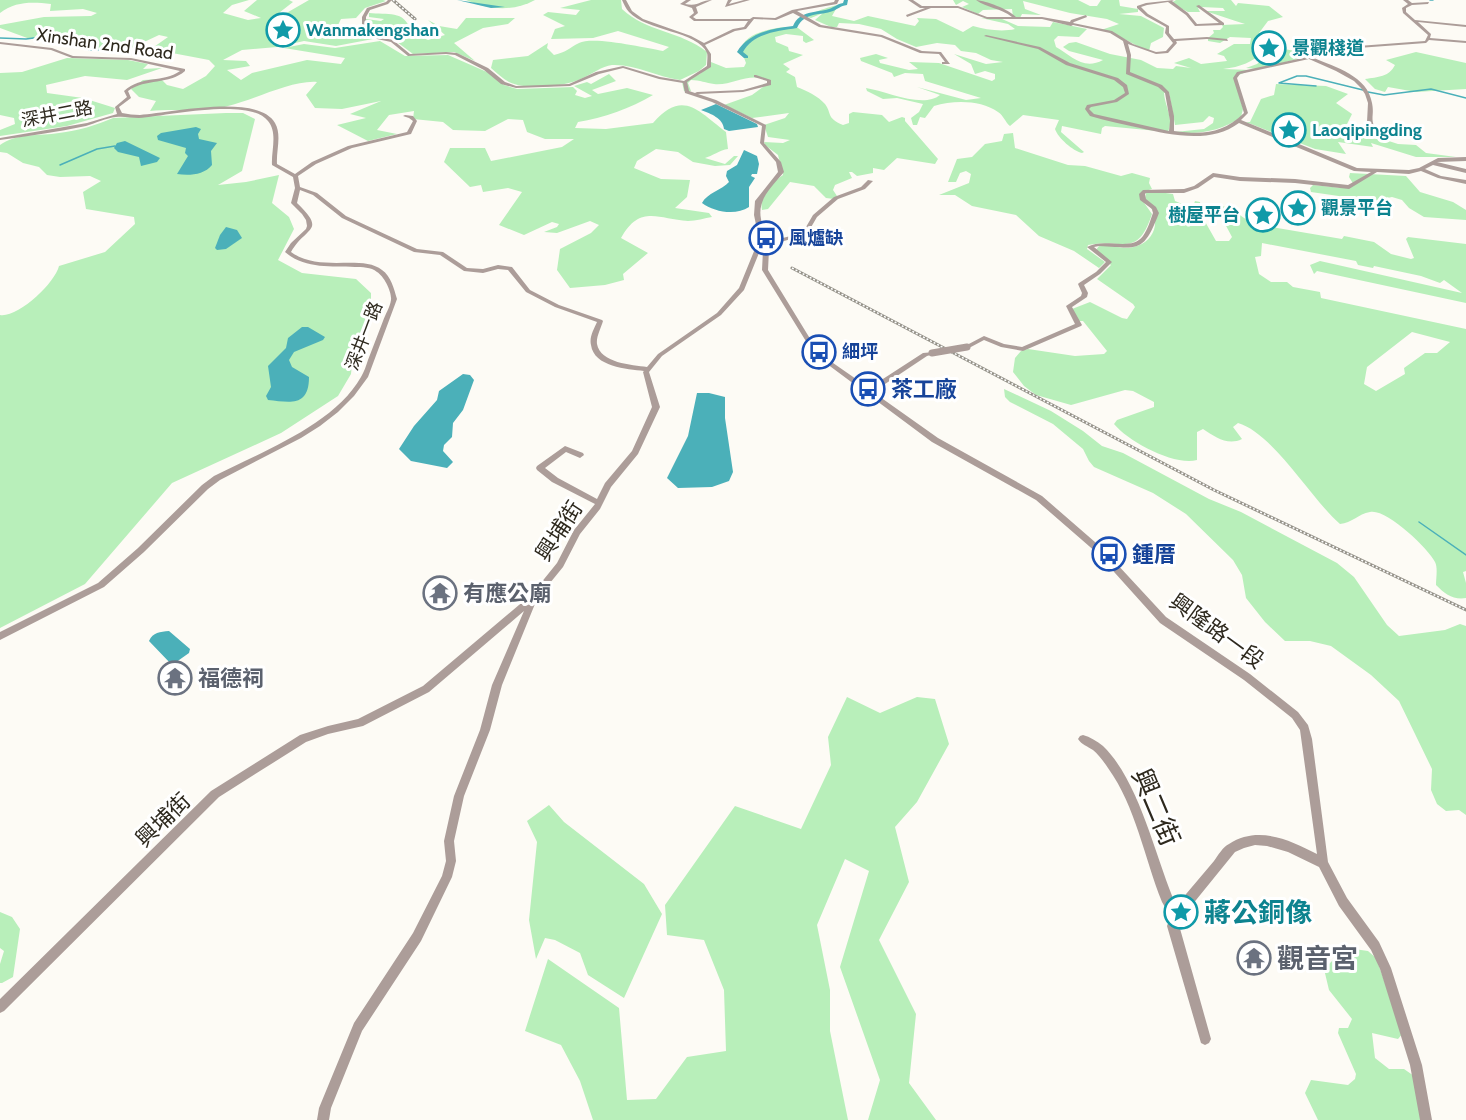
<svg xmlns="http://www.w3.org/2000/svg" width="1466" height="1120" viewBox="0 0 1466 1120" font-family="Cabin,'Noto Sans TC',sans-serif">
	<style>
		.green { fill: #b8efba; fill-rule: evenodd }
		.water { fill: #4bb0b9 }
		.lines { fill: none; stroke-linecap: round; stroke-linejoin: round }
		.stream { stroke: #4bb0b9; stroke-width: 1.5 }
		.river { fill: #4bb0b9; fill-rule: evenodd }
		.minor { fill: #ac9d99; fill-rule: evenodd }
		.rail-casing { stroke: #959289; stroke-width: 3 }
		.rail { stroke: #fff; stroke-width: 1.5; stroke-dasharray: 2; stroke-linecap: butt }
		.minor-bridge { stroke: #ac9d99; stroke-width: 7 }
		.labels { text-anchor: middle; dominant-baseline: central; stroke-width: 6; stroke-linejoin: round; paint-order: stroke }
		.far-culture-label { font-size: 18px; font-weight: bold; fill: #0d838f; stroke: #fff; text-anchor: start }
		.far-street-label { font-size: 18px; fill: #2e291e; stroke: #fff }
		.far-transit-label { font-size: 18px; font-weight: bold; fill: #164399; stroke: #fff; text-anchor: start }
		.transit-label { font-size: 22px; font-weight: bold; fill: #164399; stroke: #fff; text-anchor: start }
		.street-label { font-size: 22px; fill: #2e291e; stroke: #fff }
		.worship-label { font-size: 22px; font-weight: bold; fill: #5b616d; stroke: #fff; text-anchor: start }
		.near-street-label { font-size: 27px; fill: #2e291e; stroke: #fff }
		.near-culture-label { font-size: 27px; font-weight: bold; fill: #0d838f; stroke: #fff; text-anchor: start }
		.near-worship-label { font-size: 27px; font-weight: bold; fill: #5b616d; stroke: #fff; text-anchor: start }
	</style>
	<rect width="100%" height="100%" fill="#fdfbf5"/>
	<g class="green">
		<path d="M 0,0 L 249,0 L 232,5 L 223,13 L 248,20 L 261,18 L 244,11 L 257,0 L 289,0 L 293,2 L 275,16 L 283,15 L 309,0 L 383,0 L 386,1 L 365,8 L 356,18 L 341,19 L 337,27 L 356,26 L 374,29 L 373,39 L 336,46 L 304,41 L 277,47 L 242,50 L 223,60 L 246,61 L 250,66 L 227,70 L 241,80 L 252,73 L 307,60 L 341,64 L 345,58 L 284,48 L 304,44 L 335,48 L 380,41 L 405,56 L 448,55 L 487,72 L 504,85 L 517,89 L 573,87 L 577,91 L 575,95 L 585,98 L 592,96 L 574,86 L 587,82 L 591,84 L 609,74 L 616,81 L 592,90 L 598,94 L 627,88 L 653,95 C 631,108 603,118 578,122 L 575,128 L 606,129 L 653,123 C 683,89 698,111 726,132 L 728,149 C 720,150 712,156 705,158 L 725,164 L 734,156 L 738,156 L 730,165 L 715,166 L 693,162 L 678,152 L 656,149 L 637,161 L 634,168 L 661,179 L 690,180 L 687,197 L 675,208 L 709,213 L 712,217 C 705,218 696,221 688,221 C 658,219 640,204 621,238 L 648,253 L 623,274 L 624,280 L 605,285 L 570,288 L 557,270 L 560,249 L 591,233 L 599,225 L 590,221 L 557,233 L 544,232 L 557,227 L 559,224 L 552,222 L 524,235 L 499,225 L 522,192 L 508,188 L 483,192 L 481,185 L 470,187 L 444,162 L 450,148 L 485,148 L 491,161 L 562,147 L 574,139 L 545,139 L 527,132 L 523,120 L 508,119 L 485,131 L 453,130 L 443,122 L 413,119 L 414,111 L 389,115 L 377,130 L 397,134 L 368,141 L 337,125 L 366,118 L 350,114 L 381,101 L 342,109 L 315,108 L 306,95 L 317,82 C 292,80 254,100 228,106 C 204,113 175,108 150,111 L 156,101 L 139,97 L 131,89 L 143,80 L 161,79 L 167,85 L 183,89 L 206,76 L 215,66 L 209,60 L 151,49 L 168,37 L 159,35 L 127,50 L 78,48 L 65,39 L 45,36 L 30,39 L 0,28 L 0,25 L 44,17 L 91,16 L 97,13 L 83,9 L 50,11 L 51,4 C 32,2 16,1 0,13 Z"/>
		<path d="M 466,0 L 535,0 C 513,12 489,10 466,0 Z"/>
		<path d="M 591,0 L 621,0 L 622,9 C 646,32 681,31 707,52 L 706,65 L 699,71 L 680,80 C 657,77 636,64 612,65 C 602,66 592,74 583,78 C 564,87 528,91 509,82 C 503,79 497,73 491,68 L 493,60 L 528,56 L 548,43 L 547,48 L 554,55 C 567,52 569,48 579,43 C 594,36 645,48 663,51 L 669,47 L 618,31 L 593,38 L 551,39 L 555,29 L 565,26 L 543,15 L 548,12 L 576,15 L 580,10 L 560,8 Z"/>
		<path d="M 953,0 L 1078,0 L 1090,6 L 1097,6 L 1101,0 L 1119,0 L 1120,6 L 1138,9 L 1138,12 L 1119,14 L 1141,16 L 1164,28 L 1163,37 L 1151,43 L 1149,51 C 1132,45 1120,34 1101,30 L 1119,24 L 1107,19 L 1070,13 L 1023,1 L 1025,9 L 1041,15 L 1022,14 L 1020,18 L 1013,17 L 1012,9 L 983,10 L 978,14 L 962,7 L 969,4 L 963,1 L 956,5 Z"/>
		<path d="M 1176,0 L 1231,0 L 1236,6 L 1238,3 L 1269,6 L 1283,17 L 1268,21 L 1259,33 L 1264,36 L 1280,40 L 1280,48 L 1299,52 L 1306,57 L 1258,69 L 1246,68 L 1257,64 L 1268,54 L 1265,51 C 1252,62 1241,67 1223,69 L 1251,70 L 1234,77 L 1243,109 L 1241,117 C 1221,131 1199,135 1175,132 L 1204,129 L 1213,123 L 1214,118 L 1209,116 L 1203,122 L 1175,125 L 1169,92 L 1164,93 C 1165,107 1174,118 1168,132 L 1105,126 L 1102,128 L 1101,134 L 1062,126 L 1061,132 L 1084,152 L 1082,153 C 1073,151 1058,138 1055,129 L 1059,120 L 1023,115 L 1010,126 C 1005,122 1004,116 998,112 C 981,100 954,100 934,106 L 925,118 L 920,117 L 917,125 L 913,125 L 911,118 L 919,112 L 923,104 L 897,98 L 883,99 L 867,91 L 866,88 C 886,91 923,109 940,95 L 917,87 L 966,100 L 981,98 L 925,81 L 923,74 L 905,73 L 894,77 L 892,73 L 861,61 L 860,58 L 876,54 L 888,58 L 879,60 L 880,63 L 909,70 L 918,69 L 909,62 L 939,63 L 992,81 L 995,79 L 995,74 L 985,71 L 975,74 L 971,64 L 954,54 L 986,64 L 1003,62 L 991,60 L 976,53 L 961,51 L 955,45 L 937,43 L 916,47 L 897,39 L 881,29 L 859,24 L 839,23 L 837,27 L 831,27 L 815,20 L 823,13 L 811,18 L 807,17 C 814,11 835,5 844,4 L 836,9 L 832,16 L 854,21 L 868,16 L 915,26 L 919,21 L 917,18 L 936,19 L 963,32 L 973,26 C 986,30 1003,32 1015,29 L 1008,24 L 981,18 L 1002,19 L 1018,26 L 1050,27 L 1053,22 L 1087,29 L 1079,37 L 1058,36 L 1054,40 L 1056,47 C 1071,55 1083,71 1103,60 L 1069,51 L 1063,47 L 1069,43 L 1076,42 L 1110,54 L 1141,60 L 1157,68 L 1173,69 L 1176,66 L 1191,68 L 1174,63 L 1189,58 L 1201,64 L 1227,61 L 1224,56 L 1217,54 L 1234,44 L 1250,44 L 1251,38 L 1230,37 L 1220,43 L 1208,41 L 1208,38 L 1214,33 L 1213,30 L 1220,30 L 1223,27 L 1222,25 L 1245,24 C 1231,20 1219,15 1205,11 L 1225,11 L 1223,8 L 1201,7 L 1198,8 L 1200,12 L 1188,12 L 1171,3 Z"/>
		<path d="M 369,13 C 387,15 405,10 410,30 L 418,31 L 423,38 L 428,40 L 445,35 L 428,20 L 439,26 L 457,29 L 466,18 L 515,18 L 508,24 L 483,28 L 454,43 L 475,61 L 454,52 L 413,54 L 397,42 L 380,33 L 384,27 L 365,23 L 366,19 L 381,21 L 384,19 L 369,17 Z"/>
		<path d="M 790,27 L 798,28 L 814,40 L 806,43 L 803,41 L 803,36 L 786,34 L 775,37 L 776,42 L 788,47 L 789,51 L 803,55 L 783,64 L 790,69 L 786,72 L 795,77 L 797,87 C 807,91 818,96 825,104 C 832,113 826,118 843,125 L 849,123 L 849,114 L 853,112 L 882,115 L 889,122 L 902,117 L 905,118 L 905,121 L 938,159 L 935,164 L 897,158 L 884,170 L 873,168 L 873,173 L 857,176 L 852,172 L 849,172 L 852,178 L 835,185 L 833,190 L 837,196 L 834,199 L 826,198 L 814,186 L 790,182 L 768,209 L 762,210 C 759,195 771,183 783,175 L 778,155 L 765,145 L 764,142 L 783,143 L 790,140 L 768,137 L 764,125 L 785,118 L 789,113 L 752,118 L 724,105 L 752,95 L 770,82 C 751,70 734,86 714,84 C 706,83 700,80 691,80 L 688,83 L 691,91 L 688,92 L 684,91 L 682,82 L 700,74 L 711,62 L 726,68 L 744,67 L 746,63 L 741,50 C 743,33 775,27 790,27 Z"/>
		<path d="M 1416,52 L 1466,63 L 1466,89 L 1416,92 L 1388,87 L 1385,92 L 1375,89 L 1365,79 C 1378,77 1389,77 1395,65 L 1386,60 Z"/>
		<polygon points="67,58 128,60 148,64 143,69 162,68 127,80 85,76 46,85 47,93 83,98 115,108 113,113 67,126 0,136 0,130 15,124 14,118 0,115 0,73 22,72"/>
		<polygon points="1276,84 1326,86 1348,94 1336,103 1352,114 1347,124 1358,131 1398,144 1416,145 1426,153 1456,157 1416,157 1371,143 1373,147 1338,142 1346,154 1315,149 1246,122 1250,122 1261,99 1274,95"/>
		<path d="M 226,113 L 243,113 L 255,119 L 242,171 L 218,185 L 246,182 L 279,175 L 272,203 L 289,217 L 294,229 L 278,260 L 302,273 L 356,279 L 371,293 L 371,319 L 353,354 L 351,374 L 338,396 L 281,433 L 172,483 L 85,584 L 0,628 L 0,315 C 18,318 55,283 59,266 L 105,252 L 135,224 L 134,217 L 86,209 L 83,192 L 101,181 L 90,176 L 60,177 L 47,175 L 39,167 L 23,163 L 7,153 L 0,152 L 0,145 C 16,133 40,136 59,133 C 77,131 97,125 113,118 Z"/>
		<path d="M 1013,133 L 1015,148 L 1068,165 L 1085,166 L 1121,176 L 1132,173 L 1150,178 L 1149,183 L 1152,189 L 1142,192 L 1140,197 L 1152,214 C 1137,259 1124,238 1088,245 L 1087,249 L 1105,262 L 1099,268 L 1074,251 L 1039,236 L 1016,215 L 972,206 L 955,195 L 939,195 L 969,183 L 971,174 L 966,171 L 960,173 L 956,182 L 948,182 L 957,159 L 972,157 L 985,144 L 1002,141 L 1004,134 Z"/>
		<polygon points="1350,173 1406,176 1420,192 1453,202 1466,210 1466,220 1424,217 1409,208 1402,200 1392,197 1373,201 1311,192 1310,188 1313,185 1342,188 1354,185 1349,177"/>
		<path d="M 1151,191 L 1173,194 L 1175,201 L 1187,206 L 1194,204 L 1195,201 L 1200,202 L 1203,218 L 1216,241 L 1229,241 L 1232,237 L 1217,209 L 1222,206 C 1236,208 1242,219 1254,224 L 1342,239 L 1344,236 L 1374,242 L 1391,254 L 1411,259 L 1414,258 L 1406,239 L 1408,237 L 1466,244 L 1466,303 L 1317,271 L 1314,274 L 1310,265 L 1320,261 L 1462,293 L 1444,280 L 1440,283 L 1421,276 L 1374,266 L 1373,268 L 1358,265 L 1356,261 L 1262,243 L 1261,256 L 1255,257 L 1259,274 L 1271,282 L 1287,282 L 1293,287 L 1320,292 L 1321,298 L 1466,329 L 1466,571 L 1463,572 L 1466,583 L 1466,598 C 1453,600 1445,594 1436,585 C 1436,578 1438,568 1435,562 C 1428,548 1386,508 1370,512 C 1358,514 1352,523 1340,524 C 1311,499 1273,433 1238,423 L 1233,427 L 1242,439 C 1228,446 1215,437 1203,429 L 1197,432 L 1197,460 C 1174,466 1129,442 1114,424 L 1117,420 L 1154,407 L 1154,402 L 1133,391 L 1125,390 L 1071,405 L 1036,395 L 1024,386 L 1013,372 L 1015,358 L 1021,351 L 1028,349 L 1075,356 L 1104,354 L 1107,351 L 1083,321 L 1078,321 L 1072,309 L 1090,302 L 1122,318 L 1127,319 L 1135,307 L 1133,304 L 1097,279 L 1111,265 L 1096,250 L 1099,246 L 1103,245 C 1113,246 1128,250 1137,246 C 1159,238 1160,215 1145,200 L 1146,193 ZM 1412,332 L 1450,342 L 1437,353 L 1425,353 L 1404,368 L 1405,374 L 1376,391 L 1364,384 L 1367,367 Z"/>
		<polygon points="1004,389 1051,411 1083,431 1102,446 1123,453 1209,499 1241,512 1337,563 1354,577 1387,625 1399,636 1445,630 1460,624 1466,626 1466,815 1459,810 1446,811 1437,804 1431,790 1432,769 1399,701 1371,675 1331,646 1310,641 1285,641 1265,622 1246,598 1242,575 1233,560 1186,514 1153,493 1094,467 1089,461 1083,449 1053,424 1010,402 1005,397"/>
		<polygon points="847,697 880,713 917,697 935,699 949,744 917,802 895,827 909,882 879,940 916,1014 909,1083 936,1120 868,1120 880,1080 840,967 869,871 845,859 817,925 830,990 830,1031 848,1120 593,1120 580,1081 561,1045 525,1031 548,959 619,1008 627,1100 656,1099 687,1057 726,1051 724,990 704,940 667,935 665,905 735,806 801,829 831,765 828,737"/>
		<polygon points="549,805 564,822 644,884 662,914 624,998 588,975 580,953 555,940 545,938 536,959 529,920 537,842 527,821"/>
		<polygon points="0,912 12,917 20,929 13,977 2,983 0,983 0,964 4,951 0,948"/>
		<polygon points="1354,949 1368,951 1376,958 1403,1033 1398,1039 1372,1033 1375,1058 1389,1069 1404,1069 1414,1076 1422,1120 1318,1120 1305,1093 1311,1080 1348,1085 1355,1079 1356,1074 1338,1033 1339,1028 1348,1028 1352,1019 1329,990 1324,969 1338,955"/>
	</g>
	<g class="water">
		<path d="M 716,104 L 757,124 L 758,127 L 729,131 L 724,129 C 723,118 711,114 701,110 Z"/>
		<path d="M 196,127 L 201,129 L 198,134 L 199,139 L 217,143 L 211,151 L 212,165 C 204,175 189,176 177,174 L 188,156 L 185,153 L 186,148 L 158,140 L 157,136 L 161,133 Z"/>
		<polygon points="125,141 160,158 157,162 141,166 139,157 118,152 114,148 117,143"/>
		<path d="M 744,150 L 757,156 L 759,164 L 757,174 L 752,174 L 751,176 L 755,178 L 749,187 L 749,207 C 736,216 714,212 702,203 C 707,193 722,190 729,182 L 726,176 L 727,171 L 737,165 Z"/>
		<polygon points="226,227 237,230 242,238 226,249 217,250 215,248 220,235"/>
		<path d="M 302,327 L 308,327 L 325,337 L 323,340 L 294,352 L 289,360 L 292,367 L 309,377 C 309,408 289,402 268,400 L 266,396 L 271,387 L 268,366 L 286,348 L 288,338 Z"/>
		<polygon points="463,374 470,375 474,380 463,410 453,423 452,437 444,445 443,451 453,462 447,468 411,461 399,449 414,426 437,400 439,391"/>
		<polygon points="697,393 709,393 725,397 725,418 733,472 729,481 712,487 678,488 667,478 688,436"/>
		<path d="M 169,631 L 190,649 L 189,653 L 172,665 L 149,641 C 153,632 160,632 169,631 Z"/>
	</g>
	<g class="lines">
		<g class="stream">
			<polyline points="1430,0 1433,0"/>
			<polyline points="0,38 26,39 49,36 90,50 114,50"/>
			<polyline points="1316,86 1279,83 1297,76 1306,76 1363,90"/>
			<polyline points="1368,92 1384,95 1431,89 1466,98"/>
			<polyline points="60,165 97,149 115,146"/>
			<polyline points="1419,522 1466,555"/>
		</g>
		<g class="river">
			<polygon points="457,0 505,7 491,8"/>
			<path d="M 844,0 L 848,0 L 847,5 C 840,6 838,9 833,11 C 820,16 805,11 797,28 C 778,31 753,33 743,52 L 748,56 L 748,58 L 744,58 L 737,52 C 748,33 773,28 793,26 C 800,10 816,13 829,9 C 835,7 837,4 843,3 Z"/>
		</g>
		<g class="minor">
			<path d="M 388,0 L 392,0 L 388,4 L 370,10 L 366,17 L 366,24 L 383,28 L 378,36 L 379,37 L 393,40 L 410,54 L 446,52 L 457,53 L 488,68 L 505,82 L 516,86 L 569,84 L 596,72 L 623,66 L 660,77 L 684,81 L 707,66 C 707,62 708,56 707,53 C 698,31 646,31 629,12 C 626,9 624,4 622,0 L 626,0 L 632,11 L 643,19 L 691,36 L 704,43 L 733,29 L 744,27 L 748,21 L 694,21 L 689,17 L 694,13 L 692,8 L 680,4 L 686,0 L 691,0 L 685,4 C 699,7 700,0 712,0 L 696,7 L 698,13 L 693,17 L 696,19 L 750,19 L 753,17 L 775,18 L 792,10 L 834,2 L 835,0 L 839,0 L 837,4 L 797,11 L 821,25 L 882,35 L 922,51 L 941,52 L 950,64 L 942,64 L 942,62 L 945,62 L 939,54 L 920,53 L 881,37 L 819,27 L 793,13 L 776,20 L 754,19 L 746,29 L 735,31 L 705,45 L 711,54 L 711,67 L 687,82 L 689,91 L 695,93 L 697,92 L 743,90 L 767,83 L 767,81 L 754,77 L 754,75 L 756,75 L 771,80 L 771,85 L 743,92 L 698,94 L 716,100 L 766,125 L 764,143 L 781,162 L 784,172 C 772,187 757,199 761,219 C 762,227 765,236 764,243 L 798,234 L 806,227 L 813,215 L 834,197 L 861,187 L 868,180 L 873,181 L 865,189 L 838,199 L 817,217 L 810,229 L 802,236 L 766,246 L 769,250 L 768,270 L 817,350 L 823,356 L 869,388 L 923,353 L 934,352 L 934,354 L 927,356 L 873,392 L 938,438 L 1042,496 L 1103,549 L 1166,617 L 1250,674 L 1298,712 L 1308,725 L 1312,739 L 1328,862 L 1347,898 L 1379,942 L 1391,968 L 1422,1065 L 1432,1120 L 1420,1120 L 1410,1065 L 1380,969 L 1371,950 L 1339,906 L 1319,867 L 1288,852 L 1267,846 L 1255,845 L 1244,848 L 1235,852 L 1192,905 L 1195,911 L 1192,920 L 1183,926 L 1179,925 L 1211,1039 L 1209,1043 L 1205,1045 L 1201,1043 L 1167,926 L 1171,915 L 1175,913 L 1181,914 L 1183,913 L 1179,904 L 1181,900 C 1192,887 1203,874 1214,861 C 1218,855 1223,847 1229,844 C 1258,825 1290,840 1317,854 L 1300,730 L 1292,718 L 1244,680 L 1160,623 L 1097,553 L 1036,500 L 932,442 L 819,358 L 812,351 L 762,270 L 763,250 L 761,248 L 744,290 L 721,315 L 662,356 L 649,372 L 660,407 L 638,454 L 611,487 L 600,509 L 580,534 L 563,567 L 537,599 L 502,685 L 490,730 L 464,796 L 454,841 L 456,861 L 452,877 L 421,941 L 362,1031 L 331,1108 L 329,1120 L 317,1120 L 319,1108 L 354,1023 L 413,933 L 442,876 L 446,861 L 444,841 L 454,796 L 480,730 L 492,685 L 524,611 L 429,692 L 363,726 L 328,734 L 306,742 L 219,797 L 4,1011 L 0,1013 L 0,999 L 211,791 L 300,735 L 328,726 L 358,719 L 423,686 L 532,594 L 557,563 L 574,530 L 595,504 L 552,482 L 537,470 L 536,468 L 537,466 L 565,446 L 583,453 L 584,455 L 580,458 L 566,452 L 545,468 L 558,478 L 597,499 L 605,483 L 632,451 L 652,407 L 643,372 L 644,371 C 627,369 594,367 591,345 C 589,337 594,329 597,322 L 555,307 L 526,292 L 508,270 L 498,269 L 483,273 L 464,271 L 440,255 L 414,252 L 342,218 L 313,195 L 300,190 L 297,203 C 327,232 306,226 291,252 C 320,273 362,254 382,270 C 391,276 394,289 397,299 L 368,377 L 354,396 L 338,412 L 320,426 L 301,438 L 220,480 L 208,489 L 144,552 L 104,587 L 0,640 L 0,632 L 98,583 L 138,548 L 202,485 L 214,476 C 261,452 334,425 361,377 C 364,372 366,366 368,360 C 373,347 378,334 383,321 C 385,315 390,307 391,300 C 392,292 384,276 377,272 C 371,267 362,267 355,267 C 331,266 304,269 285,252 L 291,243 L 306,229 L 307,226 L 306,220 L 302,214 L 291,203 L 295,188 L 293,177 L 272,165 C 271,151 278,133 268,121 C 249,97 167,116 139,118 C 131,118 124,116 116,117 C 106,118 96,123 86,126 C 57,132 29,136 0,140 L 0,138 L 87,123 L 117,114 L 115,107 L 127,97 L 124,91 C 142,75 163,83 180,71 L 131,60 L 72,58 L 51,50 L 0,44 L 0,42 L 52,48 L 73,56 L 131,58 L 185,69 L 185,71 C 169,85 146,78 128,91 L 131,98 L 119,107 L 122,113 C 128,114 134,115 140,115 C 170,113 258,93 275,123 C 282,135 276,151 277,164 L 295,174 L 312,162 L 348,146 L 407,132 L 413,121 L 409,118 L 403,116 L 405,115 L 413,116 L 417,121 L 411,134 L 352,148 L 316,164 L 298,176 L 300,187 L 317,193 L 346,216 L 417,249 L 443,252 L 467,268 L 483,269 L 498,265 L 512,267 L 530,290 L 559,305 L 602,320 L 603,321 C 601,328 596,337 597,344 C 600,363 632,365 647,367 L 658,354 L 717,313 L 739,288 L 759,239 L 754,215 L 755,201 L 778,172 L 776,162 L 760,143 L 762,126 L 712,102 L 685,93 L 683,83 L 659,79 L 623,68 L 599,74 L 570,86 L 516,88 L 501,84 L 484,70 L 455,55 L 446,54 L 408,56 L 391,42 L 377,39 L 374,36 L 379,29 L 362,25 L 362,17 L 367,8 L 386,2 Z"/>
			<polygon points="728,0 732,0 729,4 744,0 750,0 725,7"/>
			<path d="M 908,0 L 913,0 L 922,6 L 958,6 L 987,17 L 1012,17 C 1001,8 987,8 976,0 C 987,1 1008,9 1016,17 L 1042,17 L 1070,22 L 1071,20 L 1086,15 L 1087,17 L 1074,22 L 1073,23 L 1112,31 L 1133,44 L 1156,52 L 1166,51 L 1173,43 L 1165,33 L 1166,27 L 1146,16 L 1137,8 L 1137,6 L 1146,3 L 1174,0 L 1172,1 L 1188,13 L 1197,24 L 1219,23 L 1196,6 L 1199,5 L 1224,23 L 1224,25 L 1195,26 L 1186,15 L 1168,2 L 1147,5 L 1141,7 L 1148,14 L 1169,26 L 1169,33 L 1174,39 L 1207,37 L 1227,39 L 1228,41 L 1207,39 L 1176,41 L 1177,43 L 1168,53 L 1156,54 L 1128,44 L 1131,55 L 1130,72 L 1162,85 L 1169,92 L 1174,116 L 1174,131 C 1203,135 1222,134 1244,113 L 1233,78 L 1237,72 L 1358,46 L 1425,41 L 1428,35 L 1403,13 L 1402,8 L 1408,4 L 1403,0 L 1408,0 L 1412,3 L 1429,2 L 1428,4 L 1412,5 L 1406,8 L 1406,12 L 1415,20 L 1466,25 L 1466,27 L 1418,22 L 1431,34 L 1430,38 L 1466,41 L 1466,43 L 1429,40 L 1426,43 L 1358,48 L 1314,58 C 1335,67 1368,76 1372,103 C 1375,118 1368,119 1379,134 L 1379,135 L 1375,135 L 1367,122 L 1368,103 L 1365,94 L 1361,88 L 1354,81 L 1336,71 L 1309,59 L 1240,74 L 1237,78 L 1248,113 L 1241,120 L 1357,168 L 1409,170 L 1419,168 L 1438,158 L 1466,157 L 1466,161 L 1437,162 L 1466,169 L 1466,173 L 1433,165 L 1425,169 L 1441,176 L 1466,180 L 1466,184 L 1438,178 L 1421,171 L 1409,174 L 1377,172 L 1349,189 L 1295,183 L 1240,181 L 1214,177 L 1198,188 L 1184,193 L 1146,193 L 1145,194 L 1146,199 L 1156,207 L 1159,213 C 1143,254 1139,248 1099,246 L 1094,247 L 1112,262 L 1100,274 L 1084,285 L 1088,293 L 1087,297 L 1072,307 L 1082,325 L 1081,326 L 1023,351 L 1001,347 L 984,340 L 969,348 L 965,348 L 965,346 L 984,336 L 1004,344 L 1022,347 L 1075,324 L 1066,306 L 1081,296 L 1082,293 L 1078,284 L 1079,283 L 1096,272 L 1106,262 L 1087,247 C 1105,237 1131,252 1143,236 C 1148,229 1150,221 1153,213 L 1152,209 L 1140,200 L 1139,194 L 1143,190 L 1184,189 L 1194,186 L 1213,173 L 1240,177 L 1295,179 L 1348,185 L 1371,172 L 1354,171 L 1239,123 C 1211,144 1171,135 1140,128 C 1123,124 1107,121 1090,116 L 1085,109 L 1087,105 L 1114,100 L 1125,93 L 1123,87 L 1114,80 L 1066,65 L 1038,49 L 984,36 L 986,35 L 1040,47 L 1070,63 L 1118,78 L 1127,85 L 1129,94 L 1117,102 L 1091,107 L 1089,109 L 1094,114 L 1169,131 L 1170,121 L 1165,93 L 1158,87 L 1126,74 L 1127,55 L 1123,41 L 1110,33 L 1073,25 L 1071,26 L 1042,19 L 987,19 L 958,8 L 931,8 L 907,17 L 906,15 L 925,8 L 920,8 Z"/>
			<path d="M 1083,735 C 1090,737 1097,741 1103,746 C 1140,782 1155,857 1176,905 L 1174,909 L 1170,911 L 1166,909 L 1162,902 C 1144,857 1136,807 1108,768 C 1104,762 1098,754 1093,750 C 1087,746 1082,745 1078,739 L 1080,736 Z"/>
		</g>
		<g class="rail-casing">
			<g id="rail">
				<polyline points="393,0 415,19"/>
				<polyline points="792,268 1214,490 1466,610"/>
			</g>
		</g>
		<use href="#rail" class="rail"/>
		<polyline class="minor-bridge" points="932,353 967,347"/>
	</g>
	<defs>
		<g id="sight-ring" transform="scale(1.725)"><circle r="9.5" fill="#fff" stroke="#0f9aa8" stroke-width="1.5"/><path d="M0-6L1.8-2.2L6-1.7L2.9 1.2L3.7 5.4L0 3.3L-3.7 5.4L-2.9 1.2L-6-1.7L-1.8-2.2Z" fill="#0f9aa8"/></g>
		<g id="bus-ring" transform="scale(1.725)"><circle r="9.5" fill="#fff" stroke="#1a4fb4" stroke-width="1.5"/><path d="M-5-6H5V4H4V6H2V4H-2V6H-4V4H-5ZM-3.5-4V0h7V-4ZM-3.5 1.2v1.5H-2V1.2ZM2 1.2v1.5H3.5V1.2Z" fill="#1a4fb4"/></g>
		<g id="temple-ring" transform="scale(1.725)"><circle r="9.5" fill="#fff" stroke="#6b7280" stroke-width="1.5"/><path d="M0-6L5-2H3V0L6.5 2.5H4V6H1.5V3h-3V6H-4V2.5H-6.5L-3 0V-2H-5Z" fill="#6b7280"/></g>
	</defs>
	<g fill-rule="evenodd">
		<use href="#sight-ring" x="283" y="30"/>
		<use href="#sight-ring" x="1269" y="48"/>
		<use href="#sight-ring" x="1289" y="130"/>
		<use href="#sight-ring" x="1298" y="208"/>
		<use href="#sight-ring" x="1263" y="215"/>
		<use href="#bus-ring" x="766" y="238"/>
		<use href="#bus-ring" x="819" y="352"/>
		<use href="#bus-ring" x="868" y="389"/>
		<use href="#bus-ring" x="1109" y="554"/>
		<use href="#temple-ring" x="440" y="593"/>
		<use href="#temple-ring" x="175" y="678"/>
		<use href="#sight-ring" x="1181" y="912"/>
		<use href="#temple-ring" x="1254" y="958"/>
	</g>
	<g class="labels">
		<g class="far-culture-label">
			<text x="306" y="30">Wanmakengshan</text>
			<text x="1292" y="48">景觀棧道</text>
			<text x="1312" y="130">Laoqipingding</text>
			<text x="1321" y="208">觀景平台</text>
			<text x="1240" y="215" text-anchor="end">樹屋平台</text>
		</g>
		<g class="far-street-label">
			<text transform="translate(105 44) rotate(8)">Xinshan 2nd Road</text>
			<text transform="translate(57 114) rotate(-11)">深井二路</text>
			<text transform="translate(364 336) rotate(-69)">深井一路</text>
		</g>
		<g class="far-transit-label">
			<text x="789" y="238">風爐缺</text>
			<text x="842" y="352">細坪</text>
		</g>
		<g class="transit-label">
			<text x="891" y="389">茶工廠</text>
			<text x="1132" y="554">鍾厝</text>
		</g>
		<g class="street-label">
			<text transform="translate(559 531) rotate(-57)">興埔街</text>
			<text transform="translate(1217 631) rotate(36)">興隆路一段</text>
			<text transform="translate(163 820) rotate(-44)">興埔街</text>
		</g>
		<g class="worship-label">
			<text x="463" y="593">有應公廟</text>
			<text x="198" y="678">福德祠</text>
		</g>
		<g class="near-street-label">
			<text transform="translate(1156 807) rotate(67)">興二街</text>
		</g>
		<g class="near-culture-label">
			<text x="1204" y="912">蔣公銅像</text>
		</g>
		<g class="near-worship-label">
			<text x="1277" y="958">觀音宮</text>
		</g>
	</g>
</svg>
